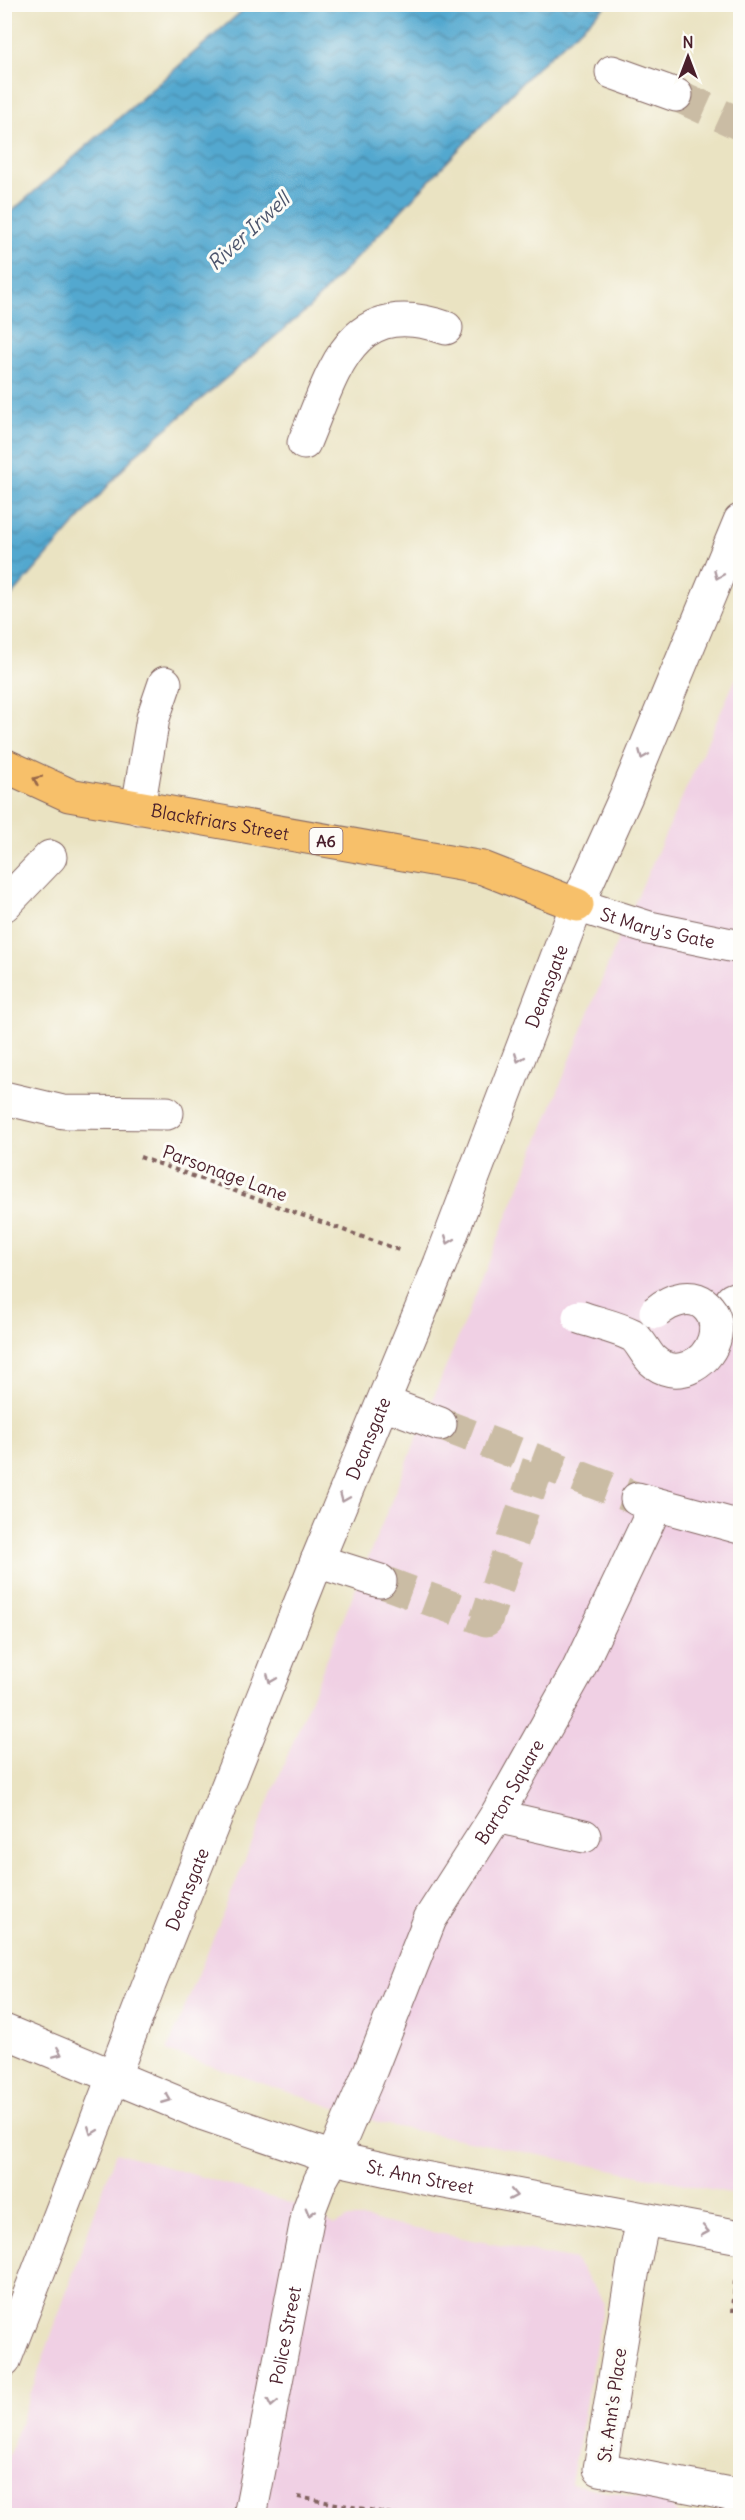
<svg xmlns="http://www.w3.org/2000/svg" width="745" height="2520" viewBox="0 0 745 2520" font-family="Delius,sans-serif">
	<style>
		.built { fill: #f0d0e4 }
		.water { fill: url(#water-waves); stroke: #4e647d; stroke-width: 1.5 }
		.lines { fill: none; stroke-linecap: round; stroke-linejoin: round }
		.minor-tunnel { stroke: #cabca4; stroke-width: 33; stroke-dasharray: 33 16; stroke-linecap: butt }
		.minor-casing { stroke: #826460; stroke-width: 35 }
		.major-casing { stroke: #826460; stroke-width: 35 }
		.path { stroke: #826460; stroke-width: 4; stroke-dasharray: 4.5 4.5; stroke-linecap: butt }
		.minor { stroke: #fff; stroke-width: 33 }
		.major { stroke: #f7c06b; stroke-width: 33 }
		.minor-bridge-casing { stroke: #826460; stroke-width: 35; stroke-linecap: butt }
		.minor-bridge { stroke: #fff; stroke-width: 33 }
		.oneway { stroke: #ae9aa0 }
		.oneway2 { stroke: #986748 }
		.labels { text-anchor: middle; dominant-baseline: central; stroke-width: 6; stroke-linejoin: round; paint-order: stroke }
		.shield { fill: #fdfcf7; stroke: #806168; stroke-width: 1.5 }
		.shield-label { font-size: 16px; font-weight: bold; fill: #4a1f2b }
		.street-label { font-size: 18px; fill: #4a1f2b; stroke: #fdfcf7 }
		.water-label { font-size: 20px; font-style: italic; fill: #4e566d; stroke: #fdfcf7 }
	</style>
	<defs>
		<pattern id="water-waves" width="16" height="10" patternUnits="userSpaceOnUse" patternTransform="scale(1.5)"><rect width="16" height="10" fill="#53a8cf"/><path d="M0 5q4-4 8 0t8 0" fill="none" stroke="#4788a8"/></pattern>
	</defs>
	<rect width="100%" height="100%" fill="#fdfcf7"/>
	<filter id="ink" filterUnits="userSpaceOnUse"><feTurbulence type="fractalNoise" baseFrequency=".0167" numOctaves="2"/><feDisplacementMap in="SourceGraphic" scale="12" xChannelSelector="R" yChannelSelector="G"/><feConvolveMatrix kernelMatrix="1 2 1 2 8 2 1 2 1" color-interpolation-filters="sRGB"/></filter>
	<filter id="wash" filterUnits="userSpaceOnUse"><feTurbulence type="fractalNoise" baseFrequency=".008" numOctaves="4" result="noise"/><feDisplacementMap in="SourceGraphic" scale="24" xChannelSelector="R" yChannelSelector="G"/><feGaussianBlur stdDeviation="1.35" result="paint"/><feColorMatrix in="noise" values="0 0 0 0 0 0 0 0 0 0 0 0 0 0 0 0 0 1.4 0 .05"/><feComposite in="paint" operator="in"/></filter>
	<g filter="url(#wash)">
		<rect width="100%" height="100%" fill="#eae3c2"/>
		<g class="built">
			<polygon points="740,669 740,2195 383,2124 167,2051 536,1146 619,937"/>
			<polygon points="116,2152 297,2205 335,2225 349,2218 360,2218 575,2260 604,2302 571,2484 670,2503 678,2515 5,2516 5,2466"/>
		</g>
		<polygon class="water" points="250,4 607,5 532,72 309,308 135,455 5,604 5,217"/>
	</g>
	<g filter="url(#ink)">
		<g class="lines">
			<g class="minor-tunnel">
				<polyline points="676,95 740,124"/>
				<polyline points="440,1424 635,1498"/>
				<polyline points="380,1581 486,1620 539,1462"/>
			</g>
			<g class="minor-casing">
				<g id="minor">
					<polyline points="612,72 676,95"/>
					<path d="M 304,443 C 334,372 349,294 446,328"/>
					<polyline points="138,808 153,718 165,683"/>
					<polyline points="4,905 50,857"/>
					<path id="s1" d="M 577,905 L 649,928 L 740,947"/>
					<polyline points="4,1098 63,1112 167,1113"/>
					<polyline points="732,1300 740,1297"/>
					<polyline points="384,1403 440,1424"/>
					<polyline points="637,1499 740,1527"/>
					<polyline points="317,1561 380,1581"/>
					<polyline points="496,1816 584,1836"/>
					<path id="s2" d="M 4,2031 L 204,2114 L 333,2158 L 424,2178 L 740,2237"/>
					<polyline points="643,2220 634,2263 600,2469 740,2496"/>
					<path id="s3" d="M 4,2361 L 148,1987 L 317,1561 L 440,1264 L 577,905 L 626,796 L 740,521"/>
					<path id="s4" d="M 250,2516 L 309,2210 L 320,2181 L 333,2158 L 371,2069 L 430,1919 L 496,1816 L 578,1670 L 656,1505"/>
				</g>
			</g>
			<g class="major-casing">
				<g id="major">
					<path id="s5" d="M 4,765 L 69,795 L 483,868 L 577,905"/>
				</g>
			</g>
			<g class="path">
				<polyline points="140,1157 399,1250"/>
				<polyline points="733,2312 735,2280"/>
				<polyline points="298,2497 403,2516"/>
			</g>
			<use href="#minor" class="minor"/>
			<use href="#major" class="major"/>
			<g class="minor-bridge-casing">
				<path id="minor-bridge" d="M 579,1317 C 596,1323 616,1327 632,1335 C 640,1340 645,1353 652,1360 C 675,1382 706,1365 714,1340 C 717,1329 716,1317 709,1309 C 695,1290 670,1300 656,1312"/>
			</g>
			<use href="#minor-bridge" class="minor-bridge"/>
		</g>
		<defs><path id="oneway-chevron" d="M-2-3.5L2.5 0L-2 3.5" fill="none" stroke-width="1.6" stroke-linecap="round" stroke-linejoin="round" transform="scale(1.5)"/></defs>
		<g class="oneway">
			<use href="#oneway-chevron" transform="translate(718 575) rotate(113)"/>
			<use href="#oneway-chevron" transform="translate(643 755) rotate(113)"/>
			<use href="#oneway-chevron" transform="translate(519 1058) rotate(111)"/>
			<use href="#oneway-chevron" transform="translate(449 1240) rotate(111)"/>
			<use href="#oneway-chevron" transform="translate(344 1498) rotate(113)"/>
			<use href="#oneway-chevron" transform="translate(271 1679) rotate(112)"/>
			<use href="#oneway-chevron" transform="translate(58 2053) rotate(23)"/>
			<use href="#oneway-chevron" transform="translate(167 2099) rotate(22)"/>
			<use href="#oneway-chevron" transform="translate(92 2131) rotate(111)"/>
			<use href="#oneway-chevron" transform="translate(513 2195) rotate(11)"/>
			<use href="#oneway-chevron" transform="translate(310 2212) rotate(106)"/>
			<use href="#oneway-chevron" transform="translate(705 2231) rotate(10)"/>
			<use href="#oneway-chevron" transform="translate(272 2403) rotate(101)"/>
		</g>
		<use class="oneway2" href="#oneway-chevron" transform="translate(37 780) rotate(-155)"/>
	</g>
	<g class="labels">
		<rect class="shield" x="309.5" y="828" width="33" height="26" rx="4.5"/>
		<g class="shield-label">
			<text x="326" y="841">A6</text>
		</g>
		<g class="street-label">
			<text stroke="none"><textPath href="#s5" startOffset="225">Blackfriars Street</textPath></text>
			<text stroke="none"><textPath href="#s1" startOffset="84">St Mary's Gate</textPath></text>
			<text stroke="none"><textPath href="#s3" startOffset="1478">Deansgate</textPath></text>
			<text transform="translate(225 1173) rotate(20)">Parsonage Lane</text>
			<text stroke="none"><textPath href="#s3" startOffset="992">Deansgate</textPath></text>
			<text stroke="none"><textPath href="#s4" startOffset="777">Barton Square</textPath></text>
			<text stroke="none"><textPath href="#s3" startOffset="506">Deansgate</textPath></text>
			<text stroke="none"><textPath href="#s2" startOffset="442">St. Ann Street</textPath></text>
			<text stroke="none"><textPath href="#s4" startOffset="184">Police Street</textPath></text>
			<text transform="translate(612 2405) rotate(-82)">St. Ann's Place</text>
		</g>
		<g class="water-label">
			<text transform="translate(248 231) rotate(-43)">River Irwell</text>
		</g>
	</g>
	<rect width="745" height="2520" fill="none" stroke="#fdfcf7" stroke-width="24"/>
	<g transform="translate(688 57)" stroke="#fdfcf7" stroke-width="4.5" paint-order="stroke">
	<path d="M0-4.5L10 22L0 15L-10 22Z" fill="#4a1f2b"/>
	<text y="-9" font-size="16" font-weight="bold" text-anchor="middle" fill="#4a1f2b">N</text>
	</g>
</svg>
